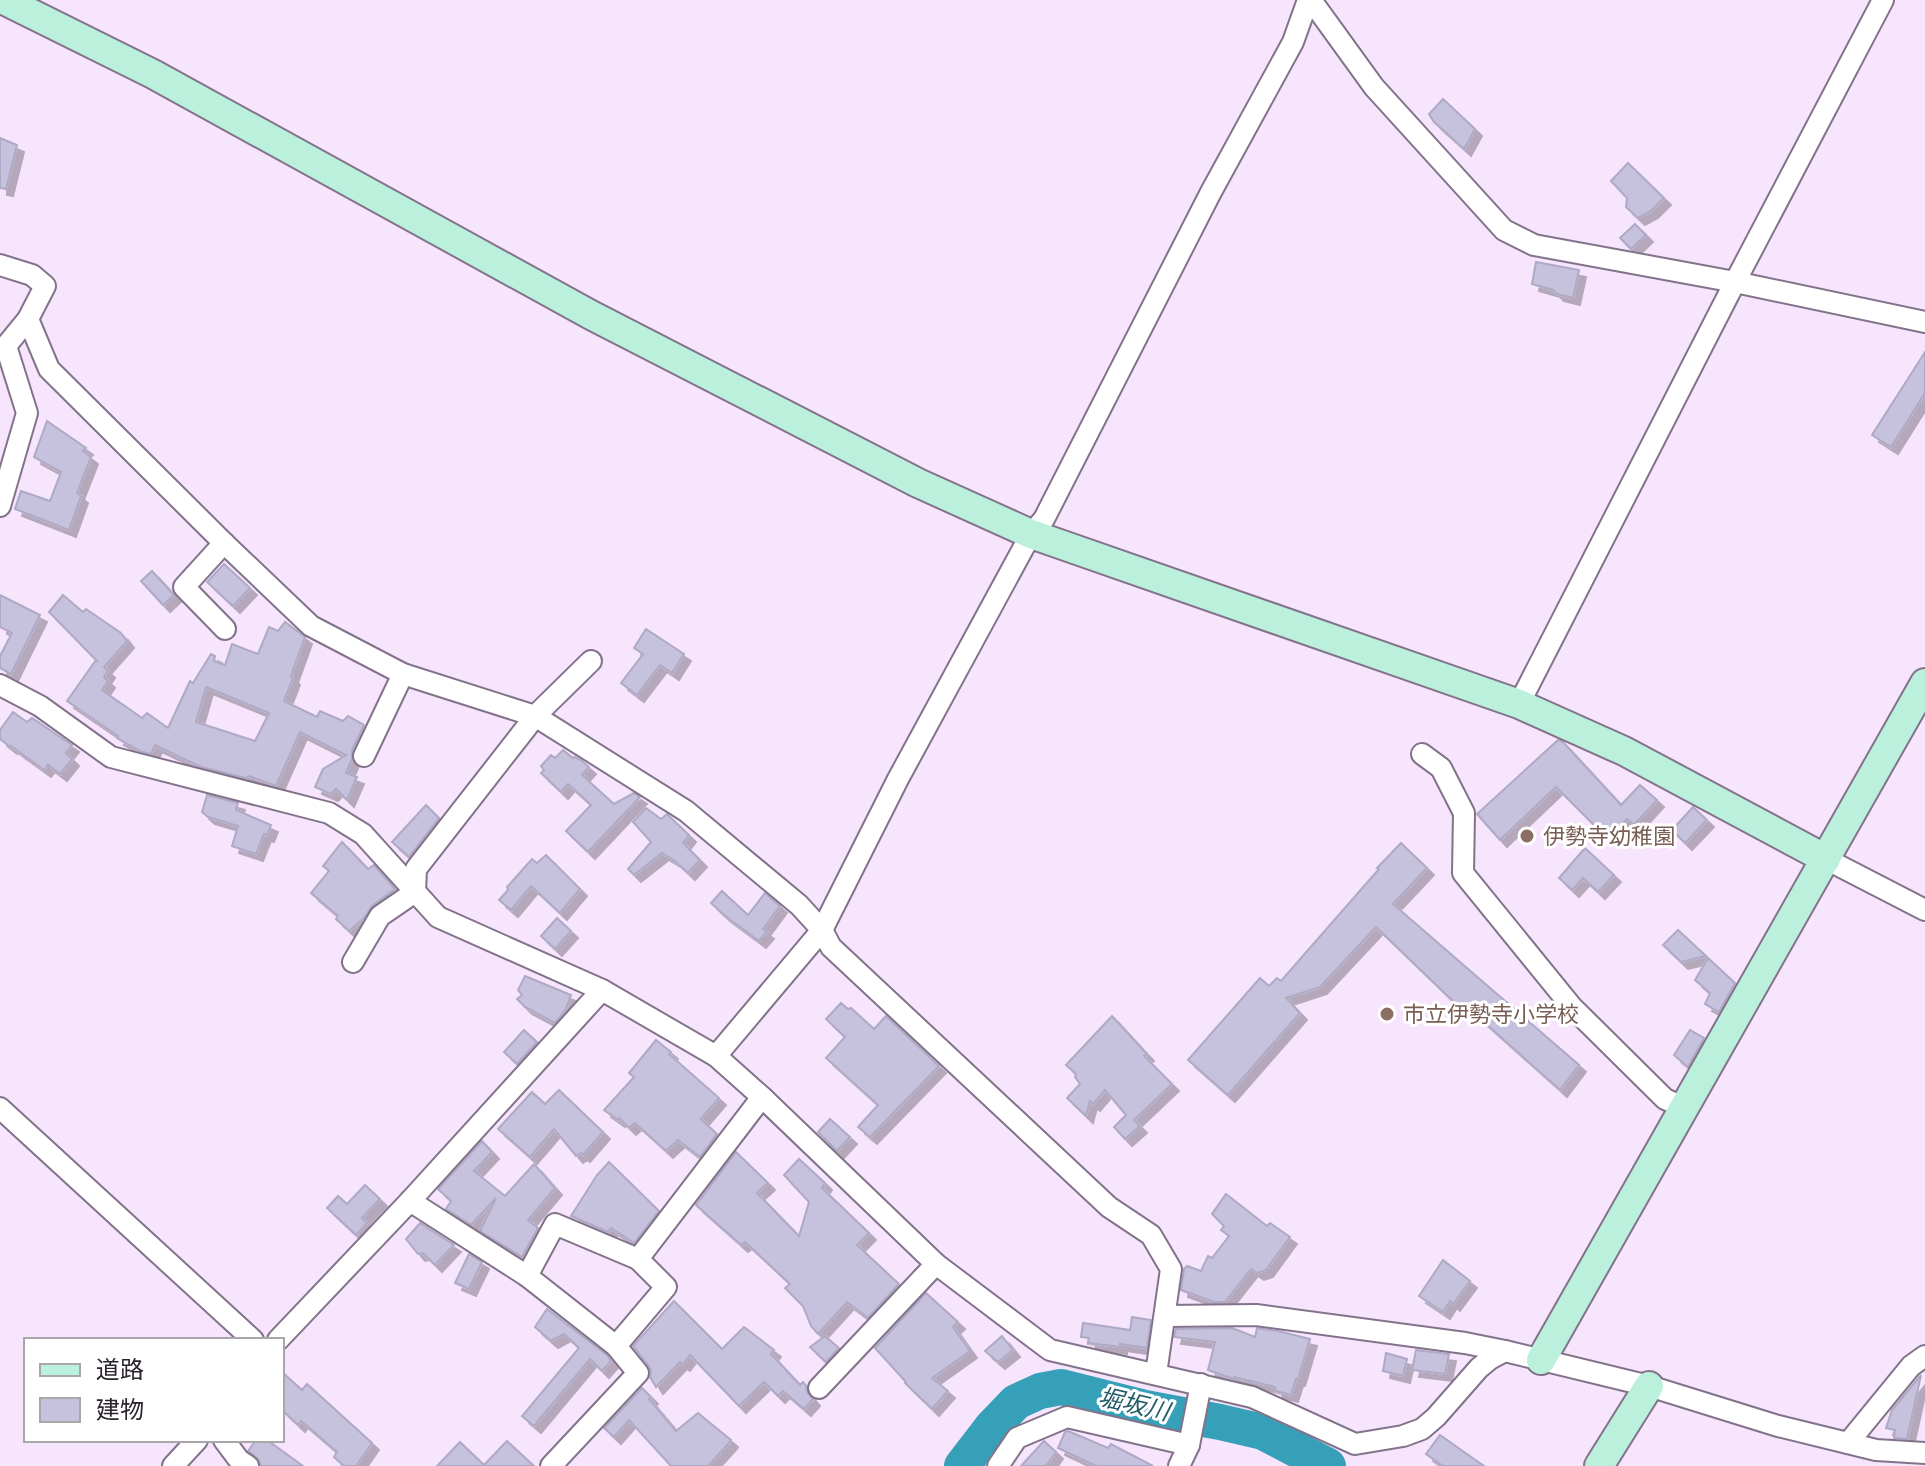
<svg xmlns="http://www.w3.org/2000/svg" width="1925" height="1466" viewBox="0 0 1925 1466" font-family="Raleway,'Noto Sans JP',sans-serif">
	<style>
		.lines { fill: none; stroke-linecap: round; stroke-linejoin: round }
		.river { stroke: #35a0b7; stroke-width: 36 }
		.building { fill: #c6c1dc; stroke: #aea9c4; stroke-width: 2; fill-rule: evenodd; filter: url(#shadow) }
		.street-casing { stroke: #83738a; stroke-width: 24 }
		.secondary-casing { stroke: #83738a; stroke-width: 32 }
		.street { stroke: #fff; stroke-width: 20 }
		.secondary { stroke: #baf0dc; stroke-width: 28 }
		.education-dot { fill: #8d6e63; stroke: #fff; stroke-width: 3 }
		.labels { text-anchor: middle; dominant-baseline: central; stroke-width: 6; stroke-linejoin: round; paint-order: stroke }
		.education-label { font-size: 22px; fill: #785e54; stroke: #fff; text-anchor: start }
		.water-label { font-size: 24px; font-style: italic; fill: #235c69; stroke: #fff }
	</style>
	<defs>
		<filter id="shadow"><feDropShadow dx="7" dy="7" stdDeviation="0" flood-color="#0004"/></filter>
	</defs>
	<rect width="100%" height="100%" fill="#f7e5fe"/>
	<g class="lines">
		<polyline class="river" points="962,1466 992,1427 1016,1402 1040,1391 1061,1387 1145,1408 1220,1422 1263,1432 1328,1466"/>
	</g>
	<g class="building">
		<polygon points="1443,99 1475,129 1464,149 1434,122 1429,114"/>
		<polygon points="0,138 17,145 6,189 0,188"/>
		<polygon points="1628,163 1664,198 1651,211 1638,218 1626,207 1627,198 1611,181"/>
		<polygon points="1635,224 1646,235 1631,249 1620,238"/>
		<polygon points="1536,262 1579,270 1573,298 1557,294 1553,290 1532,284"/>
		<polygon points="1925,352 1925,393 1891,447 1872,435"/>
		<polygon points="47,421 86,448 83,451 91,457 77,493 81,496 69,530 15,509 21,491 50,501 61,472 34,457"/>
		<polygon points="224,564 250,588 233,606 207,582"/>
		<polygon points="152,571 174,595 163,605 141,581"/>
		<polygon points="0,595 40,615 11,674 0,668 0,656 12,633 0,627"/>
		<path d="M 63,595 L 83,612 L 86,609 L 121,633 L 127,641 L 104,667 L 108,671 L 104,677 L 108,681 L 102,690 L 142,718 L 147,713 L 168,728 L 190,681 L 193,683 L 211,654 L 215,656 L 214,661 L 225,665 L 232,644 L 258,654 L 269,627 L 278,631 L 285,622 L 305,637 L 291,676 L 293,678 L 284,701 L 317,717 L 320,711 L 343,721 L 348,716 L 364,725 L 352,750 L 352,759 L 346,773 L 357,777 L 347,800 L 336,789 L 331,794 L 315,787 L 323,769 L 346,755 L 300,732 L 276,786 L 249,776 L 246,778 L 201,767 L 155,745 L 151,754 L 142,752 L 117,738 L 118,736 L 67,701 L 96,660 L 98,662 L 49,612 ZM 206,687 L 269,713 L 255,741 L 196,722 Z"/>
		<polygon points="646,629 684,654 672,673 660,665 637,695 621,683 643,654 634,648"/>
		<polygon points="13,712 27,722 32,718 72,745 66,753 72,759 60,774 48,765 44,770 11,746 10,747 0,739 0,730"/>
		<polygon points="1558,740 1563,742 1621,805 1640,785 1657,800 1634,825 1627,819 1608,839 1556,787 1500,840 1477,814"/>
		<polygon points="563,750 573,758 575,757 582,761 589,767 582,775 614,804 634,793 640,797 588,852 566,831 591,805 568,784 561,792 541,773 544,770 541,766 551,755 555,758"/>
		<polygon points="207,795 238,803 236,810 271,825 267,835 264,834 256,854 232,846 238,826 208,817 202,812"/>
		<polygon points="426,805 439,818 409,857 392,842"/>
		<polygon points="1693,807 1707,820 1685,843 1672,830"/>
		<polygon points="646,808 661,819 667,814 689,835 683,843 700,860 688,873 675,861 662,853 634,875 628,869 651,842 633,822"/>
		<polygon points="342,842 368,869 374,865 395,889 372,906 364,918 349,931 336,919 338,916 311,893 329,871 323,866"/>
		<polygon points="1401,843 1427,868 1393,904 1579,1065 1560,1090 1467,1007 1458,1006 1376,927 1320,987 1286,998 1300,1013 1228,1095 1188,1060 1260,978 1269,986 1277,978 1281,981 1379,869 1377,868"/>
		<polygon points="1585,848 1614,875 1598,892 1583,878 1572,890 1559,878"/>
		<polygon points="546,855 580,889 560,913 531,886 511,910 499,900 508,890 507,887 532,859 537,863"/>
		<polygon points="722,891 748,915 765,893 780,906 763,929 767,932 759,941 724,915 711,903"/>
		<polygon points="557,918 571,931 555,949 541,936"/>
		<polygon points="1678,930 1706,956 1681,962 1663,945"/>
		<polygon points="1708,958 1735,983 1719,1012 1705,1004 1710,993 1695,980"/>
		<polygon points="525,976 571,995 565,1011 555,1023 525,1007 517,999 522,995 518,990"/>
		<polygon points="841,1003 848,1009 851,1008 874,1029 886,1016 939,1066 870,1137 858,1127 878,1105 826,1058 845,1037 826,1019"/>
		<polygon points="1112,1016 1147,1054 1144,1056 1172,1084 1134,1120 1140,1126 1125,1139 1114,1127 1126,1115 1105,1090 1093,1104 1090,1101 1086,1116 1067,1098 1080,1084 1075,1077 1076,1074 1066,1065"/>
		<polygon points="524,1030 537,1042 517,1064 504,1052"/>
		<polygon points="1690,1030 1704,1038 1688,1067 1674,1055"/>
		<polygon points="656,1040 671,1052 669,1054 719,1098 701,1119 717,1134 700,1157 678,1140 666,1151 635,1123 629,1128 619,1118 618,1120 604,1110 634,1077 629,1073"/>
		<polygon points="559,1090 603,1132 583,1155 581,1153 576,1156 554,1129 530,1157 498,1129 532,1092 545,1104"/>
		<polygon points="830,1119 850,1137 837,1151 818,1132"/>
		<polygon points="482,1141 492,1152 474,1171 505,1196 534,1164 555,1188 528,1220 538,1228 522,1257 480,1231 496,1198 471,1225 446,1209 451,1201 438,1189"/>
		<polygon points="736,1152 768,1183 757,1193 799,1236 809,1202 784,1175 799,1159 825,1183 822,1188 869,1233 857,1245 899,1284 868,1318 847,1302 818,1334 811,1326 803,1306 785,1288 790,1284 745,1242 741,1245 696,1205"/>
		<polygon points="609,1162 659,1211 634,1243 611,1228 608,1232 571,1216 597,1175"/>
		<polygon points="365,1185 380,1199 362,1218 367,1223 356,1235 327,1208 338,1196 347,1204"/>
		<polygon points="1226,1194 1267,1226 1270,1223 1290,1237 1266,1270 1257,1273 1251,1269 1225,1302 1214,1302 1181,1290 1184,1269 1187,1266 1201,1271 1208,1256 1212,1258 1229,1236 1221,1230 1224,1226 1212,1214"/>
		<polygon points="420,1223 454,1245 435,1265 423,1253 418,1254 406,1239"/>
		<polygon points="469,1254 482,1262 469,1289 455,1283"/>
		<polygon points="1443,1260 1470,1281 1453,1304 1450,1301 1443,1312 1419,1296"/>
		<polygon points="926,1293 958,1322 953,1327 970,1351 932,1378 948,1391 932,1409 905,1383 906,1382 875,1348"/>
		<polygon points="674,1301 722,1349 744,1327 774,1350 771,1354 800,1385 803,1382 806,1386 807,1392 813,1399 804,1409 783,1391 778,1396 764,1382 739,1406 690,1355 683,1364 680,1362 656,1387 650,1377 651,1371 648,1365 633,1346"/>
		<polygon points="547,1309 607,1355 611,1361 602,1371 590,1359 534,1426 522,1416 579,1348 564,1334 551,1341 535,1327"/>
		<polygon points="1132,1317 1151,1320 1147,1348 1120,1344 1120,1347 1088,1343 1089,1338 1081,1337 1083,1323 1130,1330"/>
		<polygon points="1232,1328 1255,1337 1257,1328 1278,1331 1310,1339 1298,1379 1296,1379 1291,1395 1276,1391 1275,1387 1234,1377 1234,1379 1208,1370 1215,1342 1174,1337 1176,1329"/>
		<polygon points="825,1336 839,1348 826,1362 810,1347"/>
		<polygon points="1002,1336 1013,1350 998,1362 985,1351"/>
		<polygon points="1416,1350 1449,1354 1445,1374 1412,1370"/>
		<polygon points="1386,1353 1407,1359 1403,1376 1383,1371"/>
		<polygon points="282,1372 302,1390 307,1384 372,1443 356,1466 344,1466 334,1457 337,1452 301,1421 298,1425 282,1410"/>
		<polygon points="1921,1375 1907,1439 1894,1438 1895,1430 1886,1428 1892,1410"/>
		<polygon points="642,1388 651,1397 649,1399 676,1431 698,1413 731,1440 730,1442 708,1466 671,1466 629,1420 614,1437 604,1428"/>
		<polygon points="1068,1431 1108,1448 1111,1444 1153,1466 1096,1466 1058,1448 1065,1432"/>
		<polygon points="1440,1435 1484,1466 1443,1466 1426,1454"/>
		<polygon points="256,1440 267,1440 303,1466 261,1466 259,1460 248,1451"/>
		<polygon points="507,1441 534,1466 437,1466 460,1442 484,1465"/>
		<polygon points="1044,1441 1056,1452 1046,1466 1021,1466"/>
	</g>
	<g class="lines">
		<g class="street-casing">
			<g id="street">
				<polyline points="1311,0 1374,87 1504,230 1534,245 1735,282 1925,322"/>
				<polyline points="0,265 32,275 45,286 28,319 6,346 27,413 0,506"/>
				<polyline points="28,319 49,369 224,543 311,626 403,674 535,716 686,811 799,905 822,930 831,947 1109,1207 1151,1235 1171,1269 1156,1374"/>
				<polyline points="224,543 184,587 225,629"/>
				<polyline points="0,685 40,706 111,757 329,813 363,834 438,917 602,990 716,1056 762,1097 936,1264 1050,1350 1252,1397 1355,1444 1403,1436 1422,1429 1436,1417 1479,1368 1490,1359 1505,1351 1649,1386 1778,1426 1876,1450 1925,1453"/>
				<polyline points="1519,704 1735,282 1883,0"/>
				<polyline points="1422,754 1441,768 1464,813 1463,873 1572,1007 1665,1099 1685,1108"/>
				<polyline points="364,756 403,674"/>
				<polyline points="1826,859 1925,910"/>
				<polyline points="353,962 380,916 415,892 416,869 526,728 535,716 591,661"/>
				<polyline points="716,1056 822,930 898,779 1031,534 1044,519 1211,192 1293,42 1308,0"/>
				<polyline points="0,1108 253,1340"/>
				<polyline points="410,1201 527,1276 616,1346 638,1373 551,1466"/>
				<polyline points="527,1276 555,1224 638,1259"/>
				<polyline points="1165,1316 1256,1315 1465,1343 1505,1351"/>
				<polyline points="278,1340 410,1201 602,990"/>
				<polyline points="616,1346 666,1287 638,1259 762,1097"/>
				<polyline points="819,1388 936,1264"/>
				<polyline points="224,1440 239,1460 248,1466"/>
				<polyline points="1848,1443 1911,1366 1925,1356"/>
				<polyline points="173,1466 197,1440"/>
				<polyline points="998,1466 1017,1438 1067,1417 1189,1445"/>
				<polyline points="1179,1466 1189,1445 1201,1384"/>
			</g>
		</g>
		<g class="secondary-casing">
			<g id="secondary">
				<polyline points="4,0 153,74 591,315 918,483 1031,534 1519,704 1624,751 1826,859"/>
				<polyline points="1541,1360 1925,683"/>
				<polyline points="1599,1466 1649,1386"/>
			</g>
		</g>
		<use href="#street" class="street"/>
		<use href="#secondary" class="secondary"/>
	</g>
	<g class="education-dot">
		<circle cx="1527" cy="836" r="8"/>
		<circle cx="1387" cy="1014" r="8"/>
	</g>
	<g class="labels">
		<g class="education-label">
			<text x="1543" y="836">伊勢寺幼稚園</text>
			<text x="1403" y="1014">市立伊勢寺小学校</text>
		</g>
		<g class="water-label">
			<text transform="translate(1134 1404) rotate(13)">堀坂川</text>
		</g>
	</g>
	<rect x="24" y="1338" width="260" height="104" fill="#ffffff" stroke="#aaa7ab" stroke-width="2"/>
	<rect x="40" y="1364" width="40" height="12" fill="#baf0dc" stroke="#aaa7ab" stroke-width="2"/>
	<text x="96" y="1378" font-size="24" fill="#2b242e">道路</text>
	<rect x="40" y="1398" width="40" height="24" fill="#c6c1dc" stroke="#aaa7ab" stroke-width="2"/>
	<text x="96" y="1418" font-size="24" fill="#2b242e">建物</text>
</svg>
